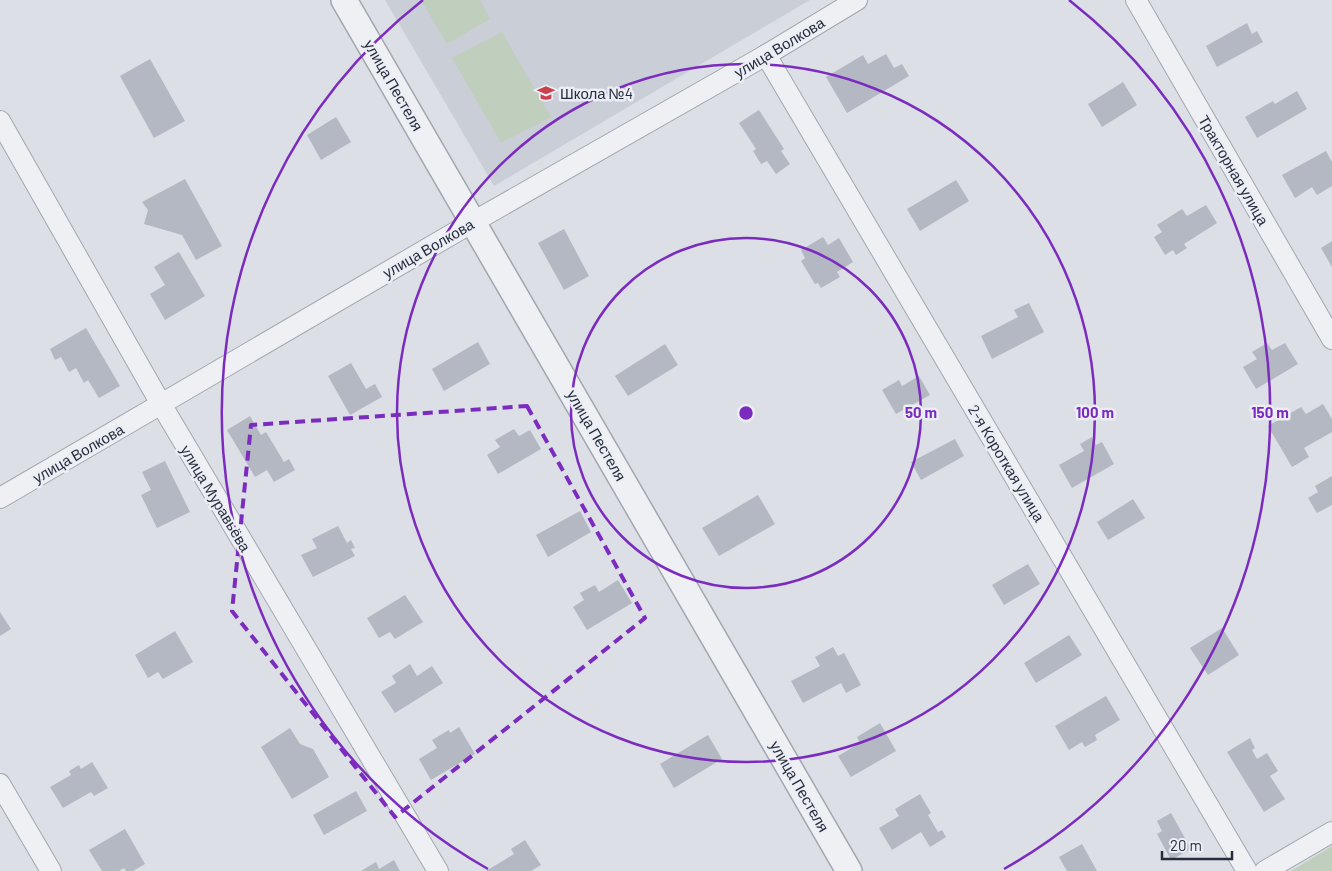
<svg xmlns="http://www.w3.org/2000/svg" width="1332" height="871" viewBox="0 0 1332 871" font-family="Barlow,sans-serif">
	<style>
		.built { fill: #caced7 }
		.green { fill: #c0cfbd }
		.building { fill: #b3b8c2 }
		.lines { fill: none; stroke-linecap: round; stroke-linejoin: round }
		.minor-casing { stroke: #a2a6af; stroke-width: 22 }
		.tertiary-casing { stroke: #a2a6af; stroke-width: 28 }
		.minor { stroke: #eef0f4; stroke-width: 20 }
		.tertiary { stroke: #eef0f4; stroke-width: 25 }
		.marked { fill: none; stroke: #7b2cbf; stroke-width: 4; stroke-dasharray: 10 6; stroke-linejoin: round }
		.ring { fill: none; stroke: #7b2cbf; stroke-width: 2.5 }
		.labels { text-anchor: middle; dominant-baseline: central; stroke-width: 5; stroke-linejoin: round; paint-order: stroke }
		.street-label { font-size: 15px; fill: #262c3b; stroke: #ebeef4 }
		.poi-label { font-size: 15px; fill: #262c3b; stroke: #ebeef4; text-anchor: start }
		.centre { fill: #7b2cbf; stroke: #ebeef4; stroke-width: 2.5 }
		.ring-label { font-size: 15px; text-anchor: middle; font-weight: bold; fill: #7b2cbf; stroke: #ebeef4; stroke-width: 5; stroke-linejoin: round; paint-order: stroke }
	</style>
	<rect width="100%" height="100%" fill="#dcdfe6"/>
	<polygon class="built" points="385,0 810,0 494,186"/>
	<g class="green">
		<polygon points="421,0 480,0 490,19 447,44"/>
		<polygon points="502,32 551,117 501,143 452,58"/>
		<polygon points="1332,846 1332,871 1291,871"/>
	</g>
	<g class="building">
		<polygon points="1247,23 1252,34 1257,31 1263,42 1217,67 1206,46"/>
		<polygon points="886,54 894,68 902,64 909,76 847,113 826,77 863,55 868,64"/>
		<polygon points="150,59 185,121 154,138 120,76"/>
		<polygon points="1123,82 1137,105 1102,127 1088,104"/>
		<polygon points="1297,91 1307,109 1257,138 1245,117 1273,101 1275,104"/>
		<polygon points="759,110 784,149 781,151 790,164 776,174 767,161 761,164 753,151 756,149 739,123"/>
		<polygon points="336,117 351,142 321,160 307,135"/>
		<polygon points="1326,151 1332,162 1332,186 1317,195 1312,187 1295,198 1282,175"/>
		<polygon points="185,179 222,246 196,260 182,235 144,224 148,210 142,202"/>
		<polygon points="956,180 969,201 920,231 907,209"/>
		<polygon points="1206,205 1217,223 1184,244 1187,248 1176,255 1173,250 1165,255 1154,237 1162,232 1157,225 1182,209 1187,216"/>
		<polygon points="564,229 589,276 564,290 538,243"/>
		<polygon points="823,237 828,245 839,238 853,262 837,272 840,277 821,288 818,283 815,284 801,261 805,258 801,250"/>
		<polygon points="1332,241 1332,267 1321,248"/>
		<polygon points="179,252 205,296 165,320 150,294 165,285 154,267"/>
		<polygon points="1029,303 1044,332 992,359 981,336 1018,317 1014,310"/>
		<polygon points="86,328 120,386 99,398 88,380 84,383 76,368 69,372 61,357 55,360 50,349"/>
		<polygon points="478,342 490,364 444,391 432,369"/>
		<polygon points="1267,343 1272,350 1285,343 1298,364 1256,389 1243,367 1257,359 1252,352"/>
		<polygon points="665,344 678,365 628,396 615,376"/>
		<polygon points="351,363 366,389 375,384 382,397 350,415 328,376"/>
		<polygon points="919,376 930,395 896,414 882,390 899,380 902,386"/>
		<polygon points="1323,404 1332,419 1332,432 1304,448 1309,457 1292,467 1268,426 1301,407 1306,414"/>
		<polygon points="250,416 261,435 266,432 284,462 289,459 295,470 274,482 267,470 255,477 227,430"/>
		<polygon points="514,429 519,436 530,430 541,449 498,474 487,455 500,447 495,440"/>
		<polygon points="1092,437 1096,445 1102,442 1114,464 1072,488 1059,465 1084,451 1080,444"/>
		<polygon points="955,439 964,456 921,480 911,462"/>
		<polygon points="165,461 190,512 157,528 141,495 151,490 142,472"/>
		<polygon points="1332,476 1332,505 1317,513 1308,498 1318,492 1315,486"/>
		<polygon points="758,495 775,524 719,556 702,528"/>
		<polygon points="1133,499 1145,518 1108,540 1097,522"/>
		<polygon points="580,511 591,532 548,557 536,535"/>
		<polygon points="338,526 347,543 351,540 355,548 351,549 355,556 313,577 301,555 317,548 312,539"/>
		<polygon points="1028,564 1040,584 1004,605 992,585"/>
		<polygon points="618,580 632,603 587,630 573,607 584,600 580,593 595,585 599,592"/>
		<polygon points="405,595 423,622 395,639 390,632 379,638 367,618"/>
		<polygon points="0,612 11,629 0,636"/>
		<polygon points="1222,628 1239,655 1208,675 1190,648"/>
		<polygon points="175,631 193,662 163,679 158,672 148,678 135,655"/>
		<polygon points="1069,635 1082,655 1036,683 1024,663"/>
		<polygon points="833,647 838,656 844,653 861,685 846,693 841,683 803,703 791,681 820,666 815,657"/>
		<polygon points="410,664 417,676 432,666 443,683 395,713 381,692 396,683 392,676"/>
		<polygon points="1106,696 1120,720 1095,735 1097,740 1085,747 1082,742 1069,750 1055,726"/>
		<polygon points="880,723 896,751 851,777 838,756 860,743 857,737"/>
		<polygon points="459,727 475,754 431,780 419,759 437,748 432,740 449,730 450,733"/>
		<polygon points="290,728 300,744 313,749 329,777 292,799 261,747"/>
		<polygon points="708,735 722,759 674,788 660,764"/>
		<polygon points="1250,738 1255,748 1252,750 1257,759 1267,753 1278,771 1270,776 1285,799 1264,812 1227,752"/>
		<polygon points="92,762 108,788 94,796 91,792 63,808 50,787 71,775 69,771 79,765 81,769"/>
		<polygon points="356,791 367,811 324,835 313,815"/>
		<polygon points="920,794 931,813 928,815 938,832 942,830 946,837 930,847 921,832 892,850 879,828 899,816 895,809"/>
		<polygon points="1171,813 1191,849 1171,860 1157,834 1162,831 1157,821"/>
		<polygon points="125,829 145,864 133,871 126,871 124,868 119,871 102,871 89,850"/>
		<polygon points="525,840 541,865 531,871 486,871 514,854 511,849"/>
		<polygon points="1082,844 1097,871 1067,871 1059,857"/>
		<polygon points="394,860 400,871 361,871 376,862 379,869"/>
	</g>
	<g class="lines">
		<g class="minor-casing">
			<g id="minor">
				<polyline points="1136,0 1332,339"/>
				<polyline points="766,55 1247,871"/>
				<polyline points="0,121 161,404 438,871"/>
				<polyline points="0,498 473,222 766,55 857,0"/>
				<polyline points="0,784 51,871"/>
				<polyline points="1265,871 1332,832"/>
			</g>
		</g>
		<g class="tertiary-casing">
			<polyline id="tertiary" points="344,0 849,871"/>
		</g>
		<use href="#minor" class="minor"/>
		<use href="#tertiary" class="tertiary"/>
	</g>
	<path class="marked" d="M 527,406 L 645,618 L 395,817 L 232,611 L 251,425 Z"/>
	<g class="ring">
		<circle cx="746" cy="413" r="175"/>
		<circle cx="746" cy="413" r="349"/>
		<path d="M488 869A524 524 0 0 1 423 0M1069 0A524 524 0 0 1 1004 869"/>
	</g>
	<defs>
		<g id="school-bare" transform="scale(1.35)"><path d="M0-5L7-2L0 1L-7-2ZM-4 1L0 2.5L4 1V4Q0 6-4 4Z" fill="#ca414d" stroke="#ebeef4" stroke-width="2.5" paint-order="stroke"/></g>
	</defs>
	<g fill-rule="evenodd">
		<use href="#school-bare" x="546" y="93"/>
	</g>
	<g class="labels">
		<g class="street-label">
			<text transform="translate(779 47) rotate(-31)">улица Волкова</text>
			<text transform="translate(394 85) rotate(60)">улица Пестеля</text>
			<text transform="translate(1234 170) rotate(60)">Тракторная улица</text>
			<text transform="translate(428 248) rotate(-30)">улица Волкова</text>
			<text transform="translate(597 435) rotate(60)">улица Пестеля</text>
			<text transform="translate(78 453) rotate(-30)">улица Волкова</text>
			<text transform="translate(1007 463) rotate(59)">2-я Короткая улица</text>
			<text transform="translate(216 498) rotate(59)">улица Муравьёва</text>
			<text transform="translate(800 786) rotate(60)">улица Пестеля</text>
		</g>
		<g class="poi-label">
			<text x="560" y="93">Школа №4</text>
		</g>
	</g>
	<circle cx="746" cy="413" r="8" class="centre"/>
	<g class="ring-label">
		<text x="921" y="418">50 m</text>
		<text x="1095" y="418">100 m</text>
		<text x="1270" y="418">150 m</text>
	</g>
	<path d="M1162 851v8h70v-8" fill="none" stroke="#262c3b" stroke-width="2.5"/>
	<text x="1170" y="851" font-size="15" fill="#262c3b" stroke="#ebeef4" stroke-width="4" paint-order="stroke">20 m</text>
</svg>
